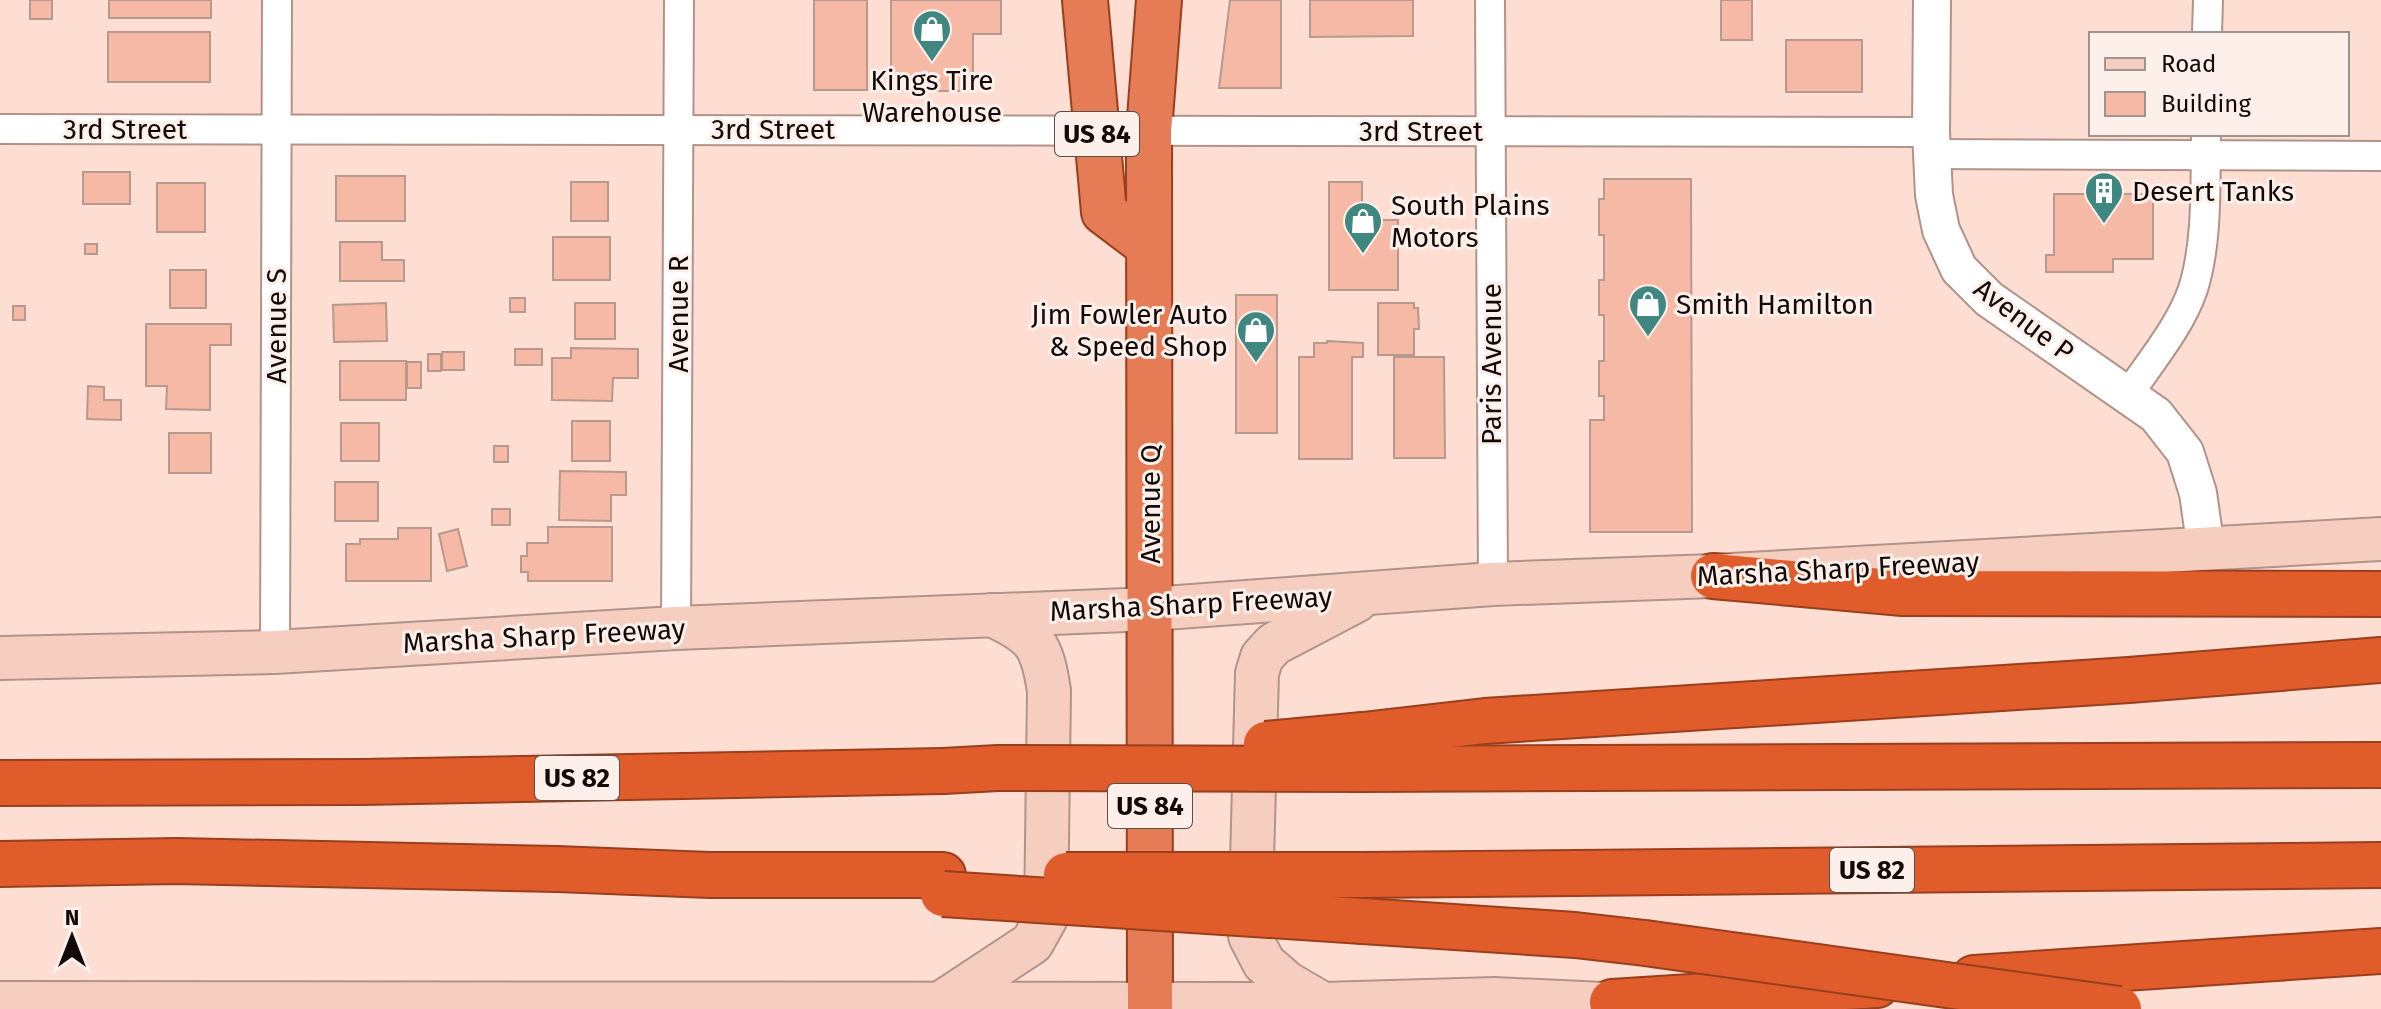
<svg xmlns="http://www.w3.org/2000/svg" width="2381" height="1009" viewBox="0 0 2381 1009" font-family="'Fira Sans',sans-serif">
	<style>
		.building { fill: #f5b9a5; stroke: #b7998e; stroke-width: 2 }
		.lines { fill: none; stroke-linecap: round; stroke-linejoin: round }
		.minor-casing { stroke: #b19389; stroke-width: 32 }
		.tertiary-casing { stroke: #b19389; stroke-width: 40 }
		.secondary-casing { stroke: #b19389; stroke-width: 46 }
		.trunk-casing { stroke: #983f1e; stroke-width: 48 }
		.motorway-casing { stroke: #983f1e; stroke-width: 48 }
		.minor { stroke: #fff; stroke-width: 28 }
		.tertiary { stroke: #fff; stroke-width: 36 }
		.secondary { stroke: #f6cebf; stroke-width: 42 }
		.trunk { stroke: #e67c56; stroke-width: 44 }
		.motorway { stroke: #e05c2b; stroke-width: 44 }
		.motorway-bridge-casing { stroke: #983f1e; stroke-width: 48; stroke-linecap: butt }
		.motorway-bridge { stroke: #e05c2b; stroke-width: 44 }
		.labels { text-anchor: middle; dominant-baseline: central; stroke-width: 6; stroke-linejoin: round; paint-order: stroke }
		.shield { fill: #fdf0eb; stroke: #594e4b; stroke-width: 2 }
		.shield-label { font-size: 26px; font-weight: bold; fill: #130906 }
		.poi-label { font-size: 28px; fill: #130906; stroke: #fdf0eb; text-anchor: start }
		.street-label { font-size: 28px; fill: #130906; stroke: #fdf0eb }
	</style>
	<rect width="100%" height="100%" fill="#feded3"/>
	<g class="building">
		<rect x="30" y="0" width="22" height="19"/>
		<rect x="109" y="0" width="102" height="18"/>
		<rect x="814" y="0" width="53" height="90"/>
		<polygon points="891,0 1001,0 1001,34 973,34 973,91 891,91"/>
		<polygon points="1230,0 1281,0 1281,88 1219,88"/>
		<polygon points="1310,0 1413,0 1413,36 1310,37"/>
		<rect x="1721" y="0" width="31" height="40"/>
		<rect x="108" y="32" width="102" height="50"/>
		<rect x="1786" y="40" width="76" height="52"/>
		<rect x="83" y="172" width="47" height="32"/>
		<rect x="336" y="176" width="69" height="45"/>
		<polygon points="1604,179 1691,179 1692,532 1590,532 1590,420 1604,420 1604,396 1599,396 1599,361 1604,361 1604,315 1599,315 1599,280 1604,280 1604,235 1599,235 1599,199 1604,199"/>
		<rect x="571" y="182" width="37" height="39"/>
		<polygon points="1329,182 1362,182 1362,220 1398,220 1398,290 1329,290"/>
		<rect x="157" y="183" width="48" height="49"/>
		<polygon points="2054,194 2153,194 2153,259 2113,259 2113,272 2046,272 2046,255 2054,255"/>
		<rect x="553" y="237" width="57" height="43"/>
		<polygon points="340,242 382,242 382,260 404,260 404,281 340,281"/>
		<rect x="85" y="244" width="12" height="10"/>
		<rect x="170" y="270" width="36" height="38"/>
		<rect x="1236" y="295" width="41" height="138"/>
		<rect x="510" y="298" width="15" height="14"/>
		<polygon points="386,303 387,341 334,342 333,305"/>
		<rect x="575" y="303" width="40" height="36"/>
		<polygon points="1378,303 1414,303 1414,308 1418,308 1419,329 1414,329 1414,355 1378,355"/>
		<rect x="13" y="306" width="12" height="14"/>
		<polygon points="146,324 231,324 231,345 210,345 210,410 166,409 167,386 146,386"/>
		<polygon points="1327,341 1363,343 1363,357 1352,357 1352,459 1299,459 1299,357 1314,357 1314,343 1327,343"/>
		<polygon points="571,348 638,349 638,378 613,378 612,401 552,400 552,358 571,358"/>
		<rect x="515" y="349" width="27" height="16"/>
		<rect x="442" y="352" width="22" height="18"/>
		<rect x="428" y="354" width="13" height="17"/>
		<polygon points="1394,357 1444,357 1445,458 1394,458"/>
		<rect x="340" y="361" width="66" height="39"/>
		<rect x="407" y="362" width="14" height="26"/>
		<polygon points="88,386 104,387 104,400 121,400 121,420 87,419"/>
		<rect x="572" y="421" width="38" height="40"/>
		<rect x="341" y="423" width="38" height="38"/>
		<rect x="169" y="433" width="42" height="40"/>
		<rect x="494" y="446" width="14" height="16"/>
		<polygon points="560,471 626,472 626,495 611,495 611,521 559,520"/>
		<rect x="335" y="482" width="43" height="39"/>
		<rect x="492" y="509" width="18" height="16"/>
		<polygon points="548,527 612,527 612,581 528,581 528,572 521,572 521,556 527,556 527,543 548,543"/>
		<polygon points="398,528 431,528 431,581 346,581 346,544 360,544 360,539 398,539"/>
		<polygon points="458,529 467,566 447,571 439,534"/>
	</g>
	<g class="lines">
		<g class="minor-casing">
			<g id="minor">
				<polyline points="1490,0 1493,584"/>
				<polyline points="2207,34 2208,0"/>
				<polyline points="0,129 1931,132"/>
				<polyline points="1931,154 2381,156"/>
				<path d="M 2128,395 C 2150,362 2180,327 2193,289 C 2208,241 2205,184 2206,134"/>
				<polyline points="676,628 679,0"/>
				<polyline points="275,652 277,0"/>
			</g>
		</g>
		<g class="tertiary-casing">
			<polyline id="tertiary" points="1932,0 1931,132 1934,195 1941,230 1959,269 1989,299 2156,415 2185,452 2198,493 2206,549"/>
		</g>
		<g class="secondary-casing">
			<g id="secondary">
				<polyline points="0,658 275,652 676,628 1151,609 1493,584 1713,576 2381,539"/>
				<polyline points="0,1003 1323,1004 1494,999 1647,1006"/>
				<path d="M 941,1003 L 1032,943 L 1046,918 L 1049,691 C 1042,644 1035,635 992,615"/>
				<polyline points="1323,1004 1287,983 1264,963 1250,936 1257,673 1262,657 1274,644 1356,601"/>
			</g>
		</g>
		<g class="trunk-casing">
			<g id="trunk">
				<polyline points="1085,0 1104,212 1149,246"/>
				<polyline points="1150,1009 1149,131 1159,0"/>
			</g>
		</g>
		<g class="motorway-casing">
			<g id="motorway">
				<polyline points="1713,576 1903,593 2381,594"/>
				<polyline points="1363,735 1485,721 2129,680 2381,660"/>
				<polyline points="1363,769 2381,765"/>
				<polyline points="0,783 362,782 943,771"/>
				<polyline points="0,864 177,861 557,869 710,875 943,875"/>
				<polyline points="1363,875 2381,865"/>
				<polyline points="1363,921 1575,935 1645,943"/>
				<polyline points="1974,978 2381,951"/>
				<polyline points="1612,1002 1877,985"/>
			</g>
		</g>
		<use href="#minor" class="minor"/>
		<use href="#tertiary" class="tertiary"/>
		<use href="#secondary" class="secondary"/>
		<use href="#trunk" class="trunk"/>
		<use href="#motorway" class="motorway"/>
		<g class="motorway-bridge-casing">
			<g id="motorway-bridge">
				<polyline points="1266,744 1363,735"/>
				<polyline points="943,771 998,768 1363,769"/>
				<polyline points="1066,875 1363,875"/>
				<polyline points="943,894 1363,921"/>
				<polyline points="1645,943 2119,1009"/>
			</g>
		</g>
		<use href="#motorway-bridge" class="motorway-bridge"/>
	</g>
	<defs>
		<g id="shop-pin" transform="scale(2)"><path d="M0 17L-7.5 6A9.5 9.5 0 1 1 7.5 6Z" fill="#408782" stroke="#fdf0eb"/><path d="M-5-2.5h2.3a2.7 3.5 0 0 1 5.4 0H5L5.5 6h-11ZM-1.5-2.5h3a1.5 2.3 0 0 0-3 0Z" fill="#fff"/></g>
		<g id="building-pin" transform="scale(2)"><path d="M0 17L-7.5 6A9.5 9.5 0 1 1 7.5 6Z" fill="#408782" stroke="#fdf0eb"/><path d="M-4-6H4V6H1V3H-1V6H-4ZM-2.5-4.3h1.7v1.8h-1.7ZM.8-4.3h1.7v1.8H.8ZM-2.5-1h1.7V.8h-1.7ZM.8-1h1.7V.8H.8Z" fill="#fff"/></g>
	</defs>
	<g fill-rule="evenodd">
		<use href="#shop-pin" x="932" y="29"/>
		<use href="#building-pin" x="2104" y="191"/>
		<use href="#shop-pin" x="1363" y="221"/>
		<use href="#shop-pin" x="1648" y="304"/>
		<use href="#shop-pin" x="1256" y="330"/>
	</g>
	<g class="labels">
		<g class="shield">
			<rect x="1055" y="112" width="84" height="44" rx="6"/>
			<rect x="535" y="756" width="84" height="44" rx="6"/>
			<rect x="1108" y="784" width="84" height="44" rx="6"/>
			<rect x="1830" y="848" width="84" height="44" rx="6"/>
		</g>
		<g class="shield-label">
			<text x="1097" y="134">US 84</text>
			<text x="577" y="778">US 82</text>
			<text x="1150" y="806">US 84</text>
			<text x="1872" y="870">US 82</text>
		</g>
		<g class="poi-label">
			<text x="932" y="80" text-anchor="middle">Kings Tire<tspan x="932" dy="32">Warehouse</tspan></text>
			<text x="2132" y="191">Desert Tanks</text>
			<text x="1391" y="205">South Plains<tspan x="1391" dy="32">Motors</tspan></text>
			<text x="1676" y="304">Smith Hamilton</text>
			<text x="1228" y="314" text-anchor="end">Jim Fowler Auto<tspan x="1228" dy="32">&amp; Speed Shop</tspan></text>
		</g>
		<g class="street-label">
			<text x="125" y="129">3rd Street</text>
			<text x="773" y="129">3rd Street</text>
			<text x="1421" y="131">3rd Street</text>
			<text transform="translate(678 314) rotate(-90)">Avenue R</text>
			<text transform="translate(2024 320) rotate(37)">Avenue P</text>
			<text transform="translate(276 326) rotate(-90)">Avenue S</text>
			<text transform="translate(1491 364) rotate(-90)">Paris Avenue</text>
			<text transform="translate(1150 504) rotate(-90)">Avenue Q</text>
			<text transform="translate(1838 569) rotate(-3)">Marsha Sharp Freeway</text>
			<text transform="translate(1191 604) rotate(-3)">Marsha Sharp Freeway</text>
			<text transform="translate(544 636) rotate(-3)">Marsha Sharp Freeway</text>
		</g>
	</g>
	<rect x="2089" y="32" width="260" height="104" fill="#fdf0eb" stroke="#9f948f" stroke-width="2"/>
	<rect x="2105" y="58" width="40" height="12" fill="#f6cebf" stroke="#9f948f" stroke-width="2"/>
	<text x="2161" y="72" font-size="24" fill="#130906">Road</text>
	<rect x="2105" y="92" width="40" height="24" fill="#f5b9a5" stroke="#9f948f" stroke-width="2"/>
	<text x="2161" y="112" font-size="24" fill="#130906">Building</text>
	<g transform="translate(72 937)" stroke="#fdf0eb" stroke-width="6" paint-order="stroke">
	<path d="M0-6L14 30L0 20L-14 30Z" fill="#130906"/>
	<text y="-12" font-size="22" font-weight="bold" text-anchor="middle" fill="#130906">N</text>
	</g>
</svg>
